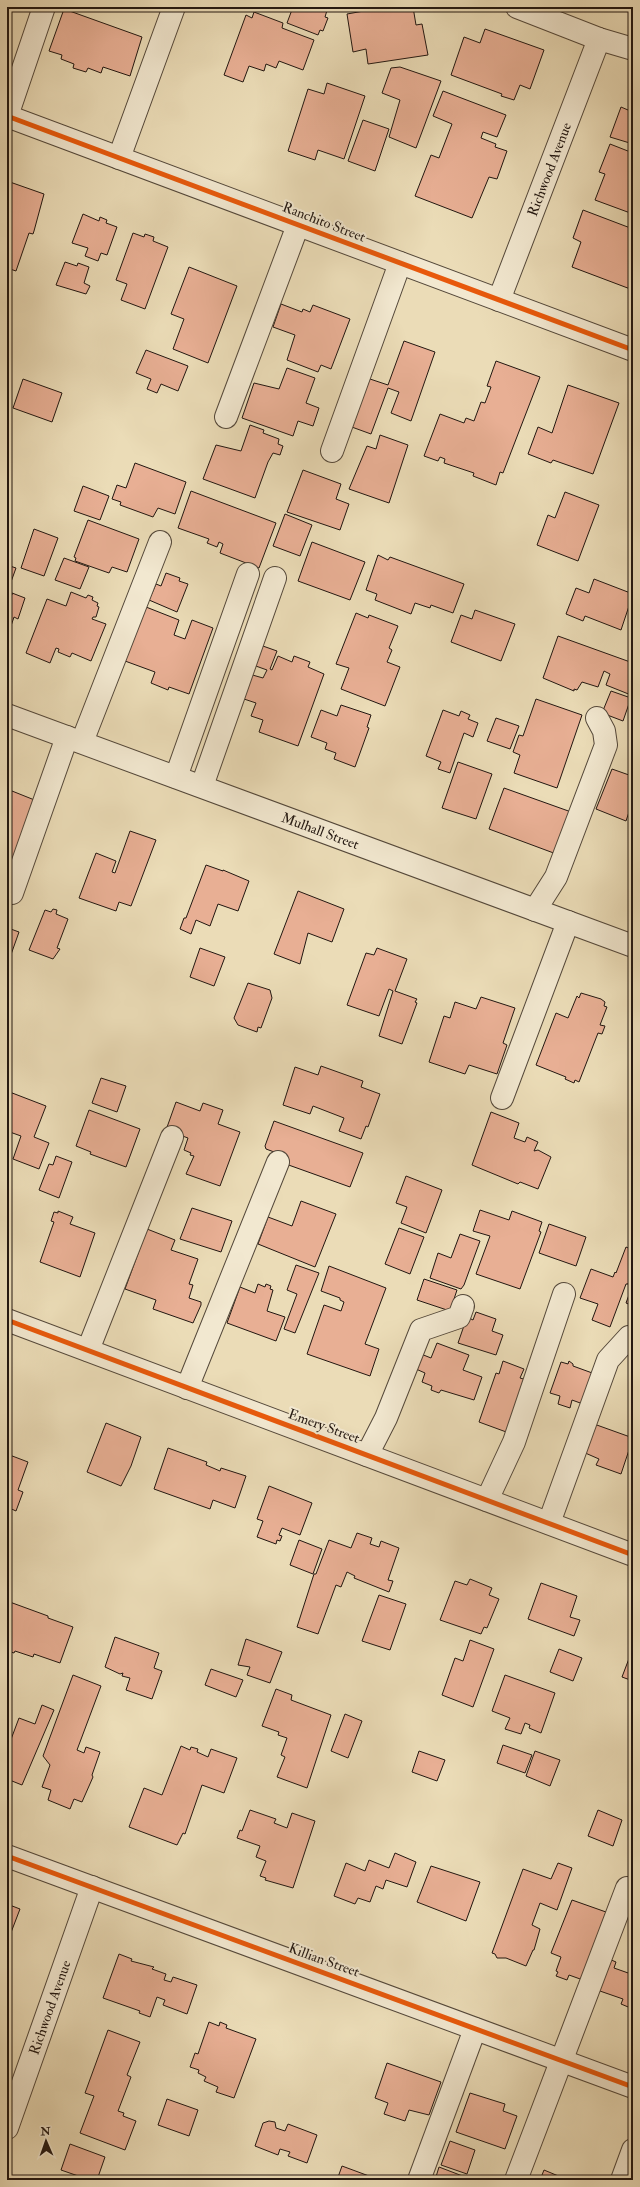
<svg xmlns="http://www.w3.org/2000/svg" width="640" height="2187" viewBox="0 0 640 2187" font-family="'IM FELL Double Pica',serif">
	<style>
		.building { fill: #e8af94; stroke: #221711 }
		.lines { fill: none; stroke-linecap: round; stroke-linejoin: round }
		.minor-casing { stroke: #54483a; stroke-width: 24 }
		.minor { stroke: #f2e8d0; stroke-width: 22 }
		.cycleway-casing { stroke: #f2e8d0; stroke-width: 8 }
		.cycleway { stroke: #e8590c; stroke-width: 5 }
		.labels { text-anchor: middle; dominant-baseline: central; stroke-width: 4; stroke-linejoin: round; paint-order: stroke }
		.street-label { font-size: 14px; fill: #221711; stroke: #f2e8d0 }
	</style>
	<rect width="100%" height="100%" fill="#ebdcb7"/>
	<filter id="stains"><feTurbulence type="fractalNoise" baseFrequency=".005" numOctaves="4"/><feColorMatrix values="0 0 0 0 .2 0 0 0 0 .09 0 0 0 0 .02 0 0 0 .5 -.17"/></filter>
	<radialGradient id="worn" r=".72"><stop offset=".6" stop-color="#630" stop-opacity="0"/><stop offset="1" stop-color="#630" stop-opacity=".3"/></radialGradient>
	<g class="building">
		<polygon points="293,7 328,7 325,17 328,18 323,31 320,30 318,35 287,23"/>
		<polygon points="386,7 413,7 416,25 422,24 428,55 368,64 366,49 353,52 347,14"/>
		<polygon points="64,9 142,37 130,76 103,67 101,73 88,68 86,72 73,68 74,64 61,59 62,55 49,51"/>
		<polygon points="254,12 283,23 282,28 314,40 303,70 279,61 276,68 266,64 264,71 249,66 243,82 224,75 246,15 252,18"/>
		<polygon points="485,29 544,50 530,89 520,85 514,100 501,96 502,94 451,75 464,37 480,43"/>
		<polygon points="400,67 441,81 416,148 389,137 400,100 382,93 391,68"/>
		<polygon points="327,83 365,96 344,159 318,150 315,160 288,151 308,89 324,94"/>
		<polygon points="443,91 506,115 497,137 483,132 481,138 496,144 495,147 507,151 497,179 489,177 472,218 415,196 431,155 439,158 452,124 433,116"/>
		<polygon points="633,98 633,144 610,137 621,107 628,110"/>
		<polygon points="363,120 389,129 375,171 348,161"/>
		<polygon points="610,144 633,153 633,214 595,200 605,174 599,172"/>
		<polygon points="7,181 44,194 34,231 33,234 29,233 16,271 7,268"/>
		<polygon points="583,210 633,229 633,290 572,267 581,242 573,238"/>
		<polygon points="83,214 99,221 100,217 107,220 106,223 117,227 107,255 101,253 98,261 85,256 88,248 72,243"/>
		<polygon points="133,233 144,237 145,234 154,237 153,241 168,247 145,309 121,300 127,284 116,280"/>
		<polygon points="65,262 77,266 78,263 89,267 84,283 90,286 86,294 56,285"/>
		<polygon points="189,267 237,286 208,363 173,349 184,319 171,314"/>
		<polygon points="281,304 302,312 303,309 310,312 313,305 350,319 331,369 321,365 318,372 287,360 295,335 273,327"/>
		<polygon points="404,341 435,352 411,421 391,413 399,392 388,388 371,434 349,426 367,378 388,385"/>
		<polygon points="146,350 188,366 178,391 161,384 157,393 147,389 151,379 136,373"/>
		<polygon points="496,361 540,377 503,473 500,472 496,485 473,476 474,473 444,463 445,459 440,457 438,461 424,456 440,414 464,423 466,418 474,421 481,402 485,403 491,387 487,386"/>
		<polygon points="287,368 315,378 306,403 319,408 313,426 298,421 293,436 242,418 254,383 279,389"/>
		<polygon points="23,379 62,393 52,422 13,408"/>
		<polygon points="568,385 619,403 593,474 553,460 551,463 528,454 538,427 552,433"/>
		<polygon points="250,425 264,430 263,433 279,439 278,444 283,446 280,455 273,453 268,462 255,498 203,479 216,445 241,451"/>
		<polygon points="380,435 408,445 389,503 349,489 367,446 376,449"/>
		<polygon points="135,463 186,482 175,514 158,508 153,517 120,505 121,502 112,499 117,485 126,488"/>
		<polygon points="303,470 341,484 336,499 349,504 340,530 287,512"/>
		<polygon points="83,486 109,496 100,520 74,511"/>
		<polygon points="191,491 276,523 259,568 220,553 223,544 219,542 217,547 207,543 209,539 178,528"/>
		<polygon points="565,492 599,505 578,561 537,545 548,515 555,518"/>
		<polygon points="285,514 312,525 300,556 273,546"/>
		<polygon points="88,520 139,539 127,572 112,567 109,573 75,561 76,558 74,557"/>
		<polygon points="34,529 58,538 44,576 21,568"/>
		<polygon points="312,542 365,562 350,600 298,581"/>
		<polygon points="378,555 388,560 390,557 464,584 453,613 431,605 430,608 415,603 411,614 375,600 377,594 366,590"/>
		<polygon points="64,558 89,567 80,589 55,580"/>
		<polygon points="7,565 16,568 7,593"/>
		<polygon points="166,573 180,578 179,581 188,584 177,612 149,600 156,584 161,586"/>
		<polygon points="594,579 633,594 621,630 585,616 583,621 566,614 576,588 589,593"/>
		<polygon points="71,592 86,598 88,595 93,597 92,600 98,603 97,606 99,607 96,617 93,617 92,619 106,624 91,661 72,653 70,657 58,652 59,649 56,648 50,663 26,653 47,599 66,606"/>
		<polygon points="12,593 25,598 18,619 14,617 11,626 7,624 7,594 12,595"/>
		<polygon points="146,607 179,620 174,635 185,639 192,620 213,628 189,694 169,687 168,690 151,683 155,672 125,661"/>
		<polygon points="475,610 515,624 501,661 451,642 461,615 472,619"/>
		<polygon points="356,613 368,618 369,615 398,626 389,648 392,650 387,662 400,667 385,706 341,689 349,668 336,664"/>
		<polygon points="558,636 633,663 631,695 606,685 610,674 604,671 598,687 582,682 577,690 574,689 574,691 543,678"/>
		<polygon points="260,645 277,651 270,669 272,670 278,656 292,662 294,656 310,662 308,667 324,674 298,746 259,732 263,720 251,716 256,703 241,698 249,674 263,678 267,670 253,665"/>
		<polygon points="611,691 631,698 623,721 602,713"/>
		<polygon points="536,699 582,715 557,788 514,773 520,755 513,752 519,735 523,736"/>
		<polygon points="341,705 371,715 367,727 369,728 355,767 334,759 336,753 325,749 327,743 311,737 321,710 337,716"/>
		<polygon points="443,710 459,716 461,711 470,715 468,719 478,723 473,737 464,733 450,773 438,769 441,762 426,756"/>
		<polygon points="496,718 519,726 510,749 487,741"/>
		<polygon points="458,762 492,774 476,819 442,808"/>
		<polygon points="633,764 633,813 629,812 626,821 596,809 612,769 629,775"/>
		<polygon points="504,788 574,813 559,855 489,829"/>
		<polygon points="7,789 37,801 7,875"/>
		<polygon points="130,831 156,840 131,906 119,902 116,911 79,898 96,853 116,861 112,872 115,873"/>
		<polygon points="206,865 223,871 223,870 249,881 238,911 218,904 210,926 196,920 191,934 180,929 184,918 186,918"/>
		<polygon points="298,891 344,909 332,942 308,933 300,964 274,954"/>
		<polygon points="53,909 57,910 56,914 68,919 57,948 60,949 53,959 29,950 45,910 51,912"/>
		<polygon points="7,922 10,923 8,928 19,932 8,963"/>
		<polygon points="200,948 225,957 214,986 190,977"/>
		<polygon points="377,948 407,959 395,991 417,999 415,1002 417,1003 402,1044 379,1036 393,991 389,989 379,1016 347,1005 366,953 374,955"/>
		<polygon points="248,983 270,990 272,998 261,1028 258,1027 257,1032 238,1025 234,1018"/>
		<polygon points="581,993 601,999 605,1002 604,1006 607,1007 600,1025 605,1026 602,1034 598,1033 579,1082 575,1080 574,1083 565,1079 566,1077 536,1065 556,1013 568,1018 577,996 579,998"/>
		<polygon points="481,997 515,1008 503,1043 507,1045 497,1074 469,1065 465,1074 429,1062 444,1016 450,1018 455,1002 476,1009"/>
		<polygon points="321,1066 363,1081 361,1087 380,1094 368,1127 366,1126 361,1139 339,1131 344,1118 313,1106 310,1114 283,1105 295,1067 318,1075"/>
		<polygon points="101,1078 126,1086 117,1112 92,1103"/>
		<polygon points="7,1091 46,1106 34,1137 49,1143 39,1169 13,1159 21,1136 7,1131"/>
		<polygon points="176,1102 200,1111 203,1103 223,1110 218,1124 240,1132 220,1186 186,1174 194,1156 190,1155 191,1153 184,1150 188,1138 166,1130"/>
		<polygon points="89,1110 140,1129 126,1167 90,1154 91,1152 76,1146"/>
		<polygon points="491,1112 519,1123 514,1138 525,1142 527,1137 538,1142 534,1151 538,1150 551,1157 538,1189 520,1182 518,1184 472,1165"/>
		<polygon points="274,1121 363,1153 350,1187 283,1163 285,1156 266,1149 265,1146"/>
		<polygon points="56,1156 72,1162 59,1198 39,1190 49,1164 53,1165"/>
		<polygon points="406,1176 442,1190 426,1233 401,1223 407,1207 396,1203"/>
		<polygon points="301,1201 336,1214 315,1267 258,1244 268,1217 292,1226"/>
		<polygon points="192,1208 232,1221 221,1252 180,1239"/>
		<polygon points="480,1210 509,1220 512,1211 542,1222 539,1231 541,1232 520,1289 476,1274 490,1236 473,1231"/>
		<polygon points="58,1211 73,1217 70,1224 95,1233 80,1277 40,1262 54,1222 51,1221 54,1212 58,1213"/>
		<polygon points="549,1224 586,1237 576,1266 539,1253"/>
		<polygon points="399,1228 424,1237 410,1274 385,1264"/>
		<polygon points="147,1229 175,1240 171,1250 198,1259 189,1284 193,1285 189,1298 201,1302 201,1305 193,1323 153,1309 156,1300 125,1289"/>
		<polygon points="460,1234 480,1241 464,1285 461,1289 430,1278 438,1253 451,1258"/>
		<polygon points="626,1247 633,1250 633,1270 628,1284 626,1284 610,1327 592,1320 598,1304 580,1298 591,1269 613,1277 615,1272 616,1273"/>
		<polygon points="296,1265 319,1273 295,1333 284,1329 297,1294 287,1290"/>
		<polygon points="329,1266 386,1288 365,1344 379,1349 370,1376 307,1354 324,1305 341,1311 344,1302 340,1300 340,1298 321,1291"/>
		<polygon points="424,1279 457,1290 450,1311 417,1300"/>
		<polygon points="258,1284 265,1287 266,1284 271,1286 270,1289 273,1290 267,1311 285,1317 276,1341 227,1323 240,1287 255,1293"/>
		<polygon points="633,1284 633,1306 626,1303"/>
		<polygon points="476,1312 496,1319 492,1331 503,1335 496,1355 458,1343 467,1317 473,1320"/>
		<polygon points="437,1343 469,1355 463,1370 482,1377 474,1400 441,1390 439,1393 431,1390 432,1386 422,1382 425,1373 416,1369 421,1354 431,1358"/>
		<polygon points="503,1361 524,1369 520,1378 527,1380 509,1433 479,1422 496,1373 499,1374"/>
		<polygon points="569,1361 573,1364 573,1366 595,1374 583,1404 572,1400 570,1408 558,1404 560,1396 550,1393 561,1362 568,1364"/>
		<polygon points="106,1423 141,1437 131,1466 121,1486 87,1472"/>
		<polygon points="594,1424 633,1438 621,1474 596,1465 599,1459 583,1452"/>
		<polygon points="168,1448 207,1462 206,1465 220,1471 221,1468 246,1476 235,1508 213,1500 210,1509 154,1489"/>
		<polygon points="7,1454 28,1462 18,1490 23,1492 16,1511 7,1507"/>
		<polygon points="269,1486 312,1503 300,1535 282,1528 279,1535 282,1536 280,1541 277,1540 276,1544 257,1537 263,1521 257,1519"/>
		<polygon points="357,1533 372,1538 370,1544 379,1547 381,1541 399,1548 388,1580 393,1581 389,1592 354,1578 355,1576 347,1572 341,1587 336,1585 318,1634 297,1627 314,1574 316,1574 329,1540 351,1548"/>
		<polygon points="299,1540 322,1549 313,1574 290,1565"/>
		<polygon points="470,1579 492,1588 489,1595 499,1599 487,1628 484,1627 481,1634 440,1620 455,1581 467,1585"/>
		<polygon points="541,1583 577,1596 570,1617 580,1620 574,1636 528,1619"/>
		<polygon points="379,1595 406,1604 390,1650 362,1641"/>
		<polygon points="7,1601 48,1616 48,1618 73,1627 60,1663 34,1654 33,1657 15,1651 14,1653 8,1651"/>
		<polygon points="115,1637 159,1653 154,1668 162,1671 152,1699 126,1690 130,1678 122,1676 123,1673 120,1674 105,1667"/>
		<polygon points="246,1639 282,1652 270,1683 247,1675 250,1667 238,1665"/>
		<polygon points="470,1640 494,1649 473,1707 442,1695 455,1658 463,1661"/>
		<polygon points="633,1648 633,1681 622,1677"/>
		<polygon points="559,1649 582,1658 573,1681 550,1672"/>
		<polygon points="211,1669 243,1680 236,1697 205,1685"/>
		<polygon points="73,1675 101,1686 77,1750 84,1753 86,1747 100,1752 92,1775 93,1777 82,1802 74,1799 70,1809 48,1800 51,1790 42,1787 50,1765 43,1756"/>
		<polygon points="505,1675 555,1693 541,1733 529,1728 530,1725 525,1723 521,1734 505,1729 510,1718 492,1711"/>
		<polygon points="276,1689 292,1695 291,1700 331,1715 307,1788 277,1777 285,1757 281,1755 287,1738 278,1735 279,1732 262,1726"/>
		<polygon points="42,1705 54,1710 22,1785 7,1779 10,1774 7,1773 7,1750 19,1718 35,1724"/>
		<polygon points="345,1714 362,1721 348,1758 331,1751"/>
		<polygon points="503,1745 532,1755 525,1773 497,1763"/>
		<polygon points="181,1746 190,1750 191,1747 198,1749 197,1752 208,1757 211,1749 237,1758 224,1793 202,1785 185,1834 183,1833 177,1845 129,1827 144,1788 162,1795"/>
		<polygon points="419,1751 445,1760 437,1781 412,1772"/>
		<polygon points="535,1751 560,1760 550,1786 526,1776"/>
		<polygon points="250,1810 276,1819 274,1823 287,1828 292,1813 315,1821 293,1888 265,1880 266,1878 260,1876 266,1861 256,1857 260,1846 237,1838 240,1830 242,1831"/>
		<polygon points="598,1810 622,1820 613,1846 588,1836"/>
		<polygon points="395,1853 416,1862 407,1887 386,1880 383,1889 376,1886 370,1902 358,1898 355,1904 334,1896 346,1863 365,1871 369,1860 389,1868"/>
		<polygon points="558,1863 572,1868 557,1910 540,1903 532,1925 540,1929 534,1950 533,1950 526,1966 506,1958 497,1958 495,1954 492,1953 523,1869 551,1879"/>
		<polygon points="431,1866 480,1882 466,1921 417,1902"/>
		<polygon points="572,1900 606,1912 583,1980 569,1975 567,1980 556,1976 558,1972 556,1971 561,1957 551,1953"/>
		<polygon points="7,1904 20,1909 7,1943"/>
		<polygon points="119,1954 132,1959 131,1961 154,1967 152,1969 166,1974 164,1980 171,1982 173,1977 197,1985 187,2014 163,2005 165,2000 157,1997 150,2017 139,2013 140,2011 103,1998"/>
		<polygon points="609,1959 616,1962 614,1968 631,1974 633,1968 633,2009 621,2004 623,1999 597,1990"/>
		<polygon points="209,2022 219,2026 220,2022 227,2025 226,2028 256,2039 234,2098 216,2092 218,2087 204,2081 206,2077 198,2073 199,2070 190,2067 195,2053 198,2054"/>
		<polygon points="108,2030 140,2042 127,2075 131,2077 118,2111 124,2113 123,2116 136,2121 125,2150 80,2133 94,2096 85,2093"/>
		<polygon points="387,2063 441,2082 429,2115 409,2110 405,2121 384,2114 388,2103 375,2098"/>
		<polygon points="470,2093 505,2104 503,2111 517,2116 505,2149 456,2132"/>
		<polygon points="167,2099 198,2110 189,2136 158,2125"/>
		<polygon points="269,2121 275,2122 276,2128 285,2131 288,2124 317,2135 307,2163 288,2156 290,2152 280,2149 278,2155 255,2146 263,2123"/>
		<polygon points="450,2141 475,2150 467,2174 441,2165"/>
		<polygon points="70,2144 105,2157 97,2180 84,2180 84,2178 61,2170"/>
		<polygon points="342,2166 369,2176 367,2180 337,2180"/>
		<polygon points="439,2167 473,2180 435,2180"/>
		<polygon points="544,2170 568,2180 540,2180"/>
	</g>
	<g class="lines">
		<g class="minor-casing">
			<g id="minor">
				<polyline points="517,7 599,39 633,49"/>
				<polyline points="7,116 633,350"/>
				<polyline points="7,116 44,7"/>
				<polyline points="119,158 174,7"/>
				<path id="s1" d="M 499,300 L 599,39"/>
				<polyline points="226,417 298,225"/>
				<polyline points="332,451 400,263"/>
				<path id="s2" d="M 7,715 L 633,946"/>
				<polyline points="82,742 160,542"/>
				<polyline points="176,777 248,574"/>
				<polyline points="202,786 275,578"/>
				<polyline points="12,893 67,737"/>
				<polyline points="535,910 556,877 606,745 604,731 597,718"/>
				<polyline points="502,1098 568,922"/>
				<polyline points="7,1320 633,1555"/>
				<polyline points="88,1350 172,1137"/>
				<polyline points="187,1388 278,1162"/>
				<polyline points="367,1455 386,1418 421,1330 459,1317 463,1306"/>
				<polyline points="487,1500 514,1442 564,1294"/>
				<polyline points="549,1523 608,1360 629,1337"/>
				<polyline points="7,1856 633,2087"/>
				<path id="s3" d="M 7,2128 L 92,1887"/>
				<polyline points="419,2180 475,2029"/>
				<polyline points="516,2180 627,1888"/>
				<polyline points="622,2180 633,2150"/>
			</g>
		</g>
		<use href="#minor" class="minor"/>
		<g class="cycleway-casing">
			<g id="cycleway">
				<polyline points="7,116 633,350"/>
				<polyline points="7,1320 633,1555"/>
				<polyline points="7,1856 633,2087"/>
			</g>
		</g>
		<use href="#cycleway" class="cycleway"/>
	</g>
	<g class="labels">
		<g class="street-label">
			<text stroke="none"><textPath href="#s1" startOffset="140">Richwood Avenue</textPath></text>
			<text transform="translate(324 222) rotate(21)">Ranchito Street</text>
			<text stroke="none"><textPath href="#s2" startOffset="334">Mulhall Street</textPath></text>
			<text transform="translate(324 1426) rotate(20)">Emery Street</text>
			<text transform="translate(324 1960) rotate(20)">Killian Street</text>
			<text stroke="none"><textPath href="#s3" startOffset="128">Richwood Avenue</textPath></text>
		</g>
	</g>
	<rect width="640" height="2187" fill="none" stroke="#ebdcb7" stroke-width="24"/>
	<rect x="8" y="8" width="624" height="2171" fill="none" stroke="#221711" stroke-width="2"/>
	<rect x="12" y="12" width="616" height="2163" fill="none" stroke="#221711"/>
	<g transform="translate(46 2141) rotate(358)" stroke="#f2e8d0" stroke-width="3" paint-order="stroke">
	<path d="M0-3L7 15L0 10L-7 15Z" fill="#221711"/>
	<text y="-6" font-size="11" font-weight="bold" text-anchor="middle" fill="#221711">N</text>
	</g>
	<rect width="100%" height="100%" filter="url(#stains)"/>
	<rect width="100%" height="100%" fill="url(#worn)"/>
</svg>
